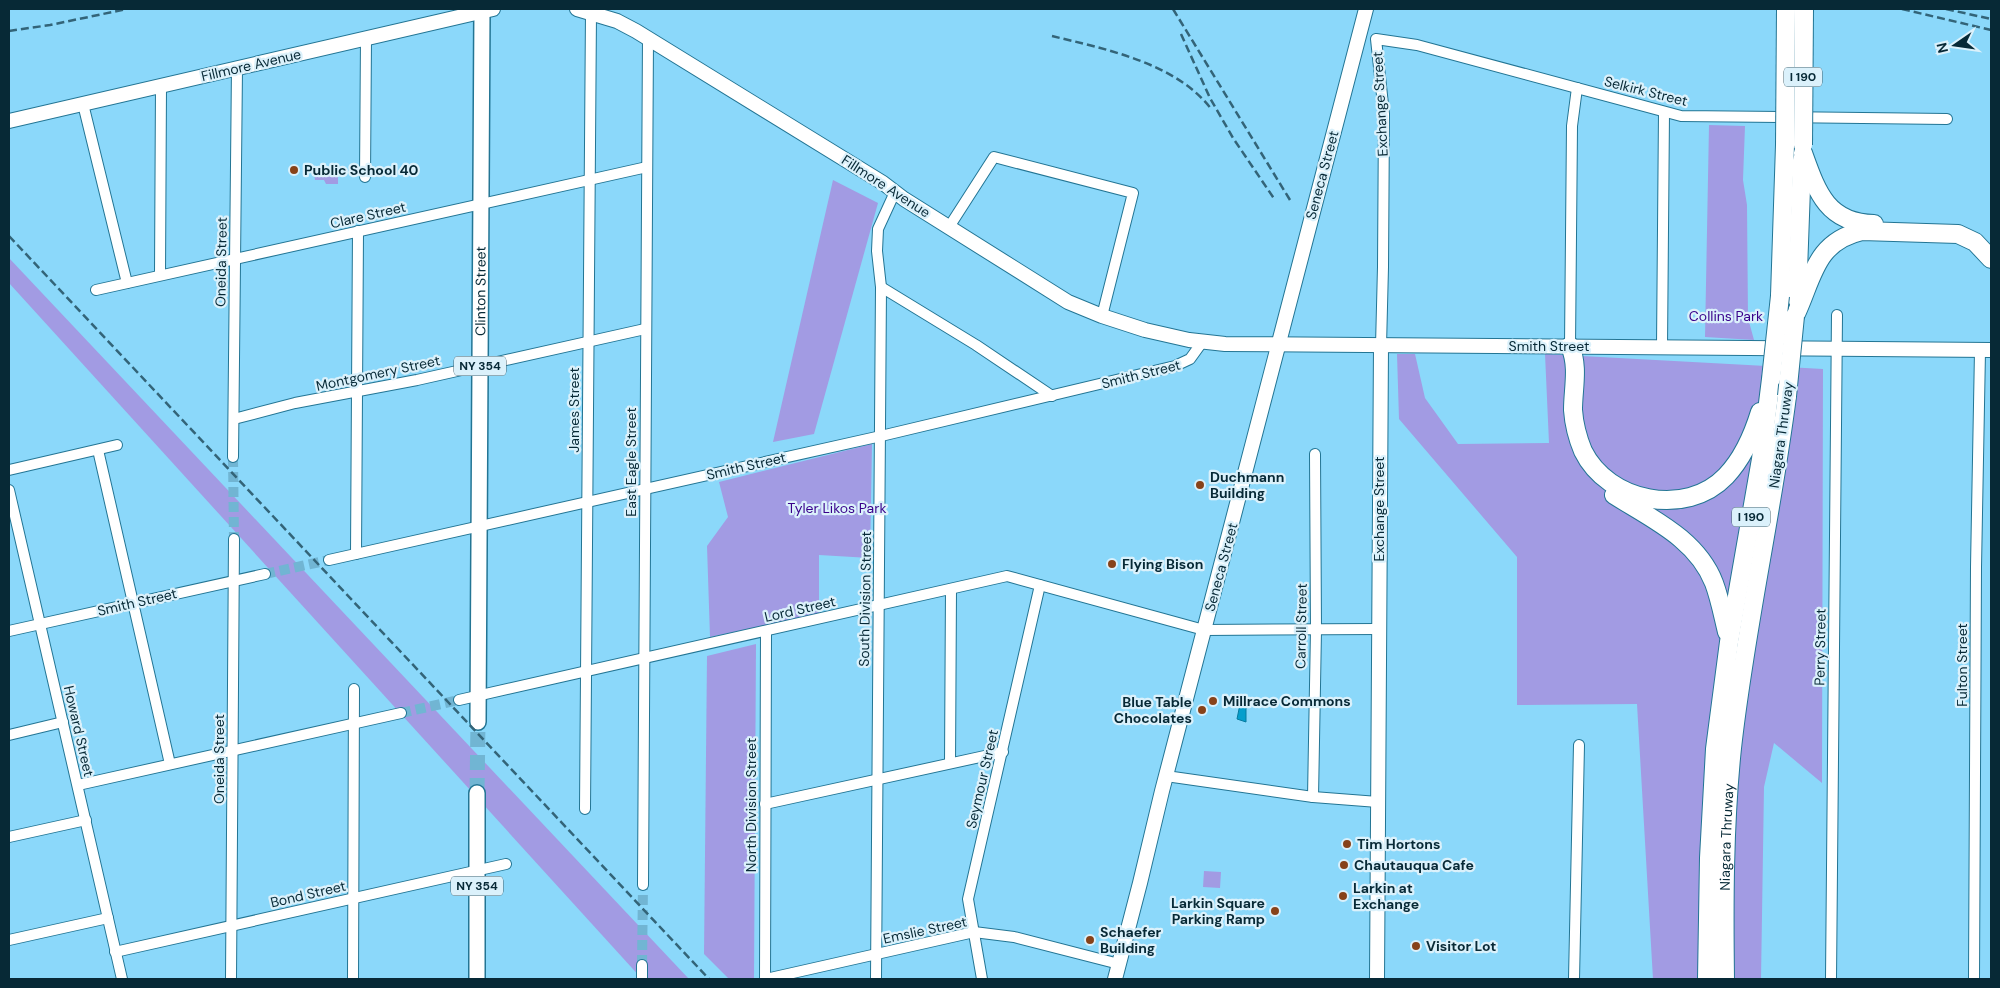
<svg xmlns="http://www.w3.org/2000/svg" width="2000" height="988" viewBox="0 0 2000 988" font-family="'DM Sans',sans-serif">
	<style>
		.green { fill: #a29be3 }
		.water { fill: #059ecc; stroke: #067b9f }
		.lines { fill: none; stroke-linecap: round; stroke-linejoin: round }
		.street-tunnel { stroke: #71b5d3; stroke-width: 10; stroke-dasharray: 10 5; stroke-linecap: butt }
		.primary-tunnel { stroke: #71b5d3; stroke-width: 15; stroke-dasharray: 15 8; stroke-linecap: butt }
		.street-casing { stroke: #237594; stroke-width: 12 }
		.secondary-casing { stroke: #237594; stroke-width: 16 }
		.primary-casing { stroke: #237594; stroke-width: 18 }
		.highway-casing { stroke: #237594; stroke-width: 20 }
		.street { stroke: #fff; stroke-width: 10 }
		.secondary { stroke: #fff; stroke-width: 14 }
		.primary { stroke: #fff; stroke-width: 15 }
		.highway { stroke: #fff; stroke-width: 18 }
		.rail { stroke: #336478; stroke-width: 2.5; stroke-dasharray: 8 4; stroke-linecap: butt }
		.highway-bridge-casing { stroke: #237594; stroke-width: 20; stroke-linecap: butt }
		.highway-bridge { stroke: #fff; stroke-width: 18 }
		.poi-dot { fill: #874219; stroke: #dbf1fb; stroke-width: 2 }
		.labels { text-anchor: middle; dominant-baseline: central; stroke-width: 4.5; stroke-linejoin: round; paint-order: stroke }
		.shield { fill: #dbf1fb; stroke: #476571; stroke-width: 1 }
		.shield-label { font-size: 12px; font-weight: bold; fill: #072936 }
		.street-label { font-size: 14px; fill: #072936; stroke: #dbf1fb }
		.poi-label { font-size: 14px; font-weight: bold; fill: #072936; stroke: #dbf1fb; text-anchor: start }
		.park-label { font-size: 14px; fill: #38008a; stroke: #dbf1fb }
	</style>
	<rect width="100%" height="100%" fill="#8bd8fa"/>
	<g class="green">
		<polygon points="1709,125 1745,126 1743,180 1747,205 1748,318 1754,340 1705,337"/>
		<polygon points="314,172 338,172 338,184 326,184 324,180 315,180"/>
		<polygon points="833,180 878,203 814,434 773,442"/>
		<polygon points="9,258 689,979 642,979 9,283"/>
		<polygon points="1397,354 1415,354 1425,398 1458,444 1549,443 1545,354 1823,369 1822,783 1774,743 1764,787 1761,979 1653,979 1637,704 1517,705 1517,557 1399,419"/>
		<polygon points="872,444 870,558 819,555 819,614 710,637 707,546 728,517 719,482"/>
		<polygon points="756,644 754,979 729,979 704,954 707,656"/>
		<polygon points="1204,871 1221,872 1220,888 1203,887"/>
	</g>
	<polygon class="water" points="1240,704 1246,706 1246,722 1237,719"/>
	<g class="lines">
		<g class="street-tunnel">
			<polyline points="233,457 234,539"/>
			<polyline points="265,574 329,560"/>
			<polyline points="401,713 459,700"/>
			<polyline points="642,965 643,885"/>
		</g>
		<polyline class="primary-tunnel" points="477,793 478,722"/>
		<g class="street-casing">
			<g id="street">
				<polyline points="83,104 127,283"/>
				<polyline points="365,177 366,38"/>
				<polyline points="949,227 994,157 1133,193 1102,316"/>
				<polyline points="160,274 161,86"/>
				<polyline points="881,287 976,345 1052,396"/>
				<polyline points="96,290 647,167"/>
				<polyline points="1381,346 1383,267 1384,114 1376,39 1417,45 1681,116 1947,119"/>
				<polyline points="1570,346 1572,126 1577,88"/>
				<polyline points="1662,347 1664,112"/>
				<polyline points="234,419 295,403 417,380 645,329"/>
				<polyline points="98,450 170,764"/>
				<polyline points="233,457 237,68"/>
				<polyline points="9,470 117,445"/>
				<polyline points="9,490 122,979"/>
				<polyline points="356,554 358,231"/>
				<polyline points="329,560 881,436 1175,366 1190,359 1203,341"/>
				<polyline points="9,631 265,574"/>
				<polyline points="459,700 1007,576 1204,630 1379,629"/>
				<polyline points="9,735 63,722"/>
				<polyline points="950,763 951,589"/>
				<polyline points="1166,776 1313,797 1378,802"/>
				<polyline points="78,785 401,713"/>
				<polyline points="1313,797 1316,630 1315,454"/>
				<polyline points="765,804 1003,752"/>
				<polyline points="585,809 591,12"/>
				<polyline points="9,837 86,820"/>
				<polyline points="643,885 648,38"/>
				<polyline points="9,940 108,918"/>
				<polyline points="115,952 506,864"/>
				<polyline points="231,979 234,539"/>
				<polyline points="353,979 354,689"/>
				<polyline points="642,979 642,965"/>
				<polyline points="765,979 766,632"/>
				<polyline points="766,979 974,932 1014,937 1119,964"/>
				<polyline points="876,979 881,287 877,251 878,229 895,192"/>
				<polyline points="982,979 968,899 1040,585"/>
				<polyline points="1574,979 1579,745"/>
				<polyline points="1831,979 1837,315"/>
				<polyline points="1974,979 1976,567 1980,351"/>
			</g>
		</g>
		<g class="secondary-casing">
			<g id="secondary">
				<polyline points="577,9 617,21 636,31 883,183 904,199 1068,302 1102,316 1145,330 1189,340 1225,344 1991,350"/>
				<polyline points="9,121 493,9"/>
				<polyline points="1115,979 1140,883 1162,791 1366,9"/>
				<polyline points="1377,979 1381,346"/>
			</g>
		</g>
		<g class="primary-casing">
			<g id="primary">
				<path id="s1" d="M 478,722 L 482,9"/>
				<polyline points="477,979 477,793"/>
			</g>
		</g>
		<g class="highway-casing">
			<g id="highway">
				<path d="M 1803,153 C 1817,192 1827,223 1874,224"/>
				<polyline points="1780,296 1785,145"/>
				<polyline points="1797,299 1802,160"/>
				<path d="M 1795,316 C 1813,279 1814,242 1862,231 L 1958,234 L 1975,242 L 1991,259"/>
				<path d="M 1570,346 C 1579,367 1573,388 1573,410 C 1574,424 1578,439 1583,451 C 1608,502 1686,518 1726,476 C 1743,458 1753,435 1760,412"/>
				<path d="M 1614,495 C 1652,519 1697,539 1714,583 C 1720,599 1723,616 1727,632"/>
				<polyline points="1707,979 1709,858 1715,749 1729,642 1761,459 1771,379"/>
				<path id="s2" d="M 1725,979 C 1724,902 1724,825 1732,748 C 1745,630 1772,514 1787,396"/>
			</g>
		</g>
		<use href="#street" class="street"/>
		<use href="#secondary" class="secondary"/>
		<use href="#primary" class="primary"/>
		<use href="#highway" class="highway"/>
		<g class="rail">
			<polyline points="1173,9 1290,200"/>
			<polyline points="1902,9 1991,30"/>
			<polyline points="1946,9 1991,19"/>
			<polyline points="9,31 50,25 127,9"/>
			<polyline points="1181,34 1210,98 1233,138 1275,200"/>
			<path d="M 1052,36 C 1105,49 1177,63 1212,110"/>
			<polyline points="9,236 709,979"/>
		</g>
		<g class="highway-bridge-casing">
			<g id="highway-bridge">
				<polyline points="1785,145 1786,9"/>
				<polyline points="1803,145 1804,9"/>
				<polyline points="1771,379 1780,296"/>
				<polyline points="1787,396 1795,316"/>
			</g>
		</g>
		<use href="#highway-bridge" class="highway-bridge"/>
	</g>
	<g class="poi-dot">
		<circle cx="294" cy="170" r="5"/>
		<circle cx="1200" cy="485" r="5"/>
		<circle cx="1112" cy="564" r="5"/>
		<circle cx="1213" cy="701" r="5"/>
		<circle cx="1202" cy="710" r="5"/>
		<circle cx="1347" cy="844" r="5"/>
		<circle cx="1344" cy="865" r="5"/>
		<circle cx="1343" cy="896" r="5"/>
		<circle cx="1275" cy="911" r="5"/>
		<circle cx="1090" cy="940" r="5"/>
		<circle cx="1416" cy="946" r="5"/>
	</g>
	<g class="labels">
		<g class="shield">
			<rect x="1784" y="67.5" width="38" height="19" rx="4"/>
			<rect x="454" y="356.5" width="52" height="19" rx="4"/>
			<rect x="1732" y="507.5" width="38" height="19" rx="4"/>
			<rect x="451" y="876.5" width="52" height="19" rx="4"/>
		</g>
		<g class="shield-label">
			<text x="1803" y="77">I 190</text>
			<text x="480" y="366">NY 354</text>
			<text x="1751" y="517">I 190</text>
			<text x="477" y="886">NY 354</text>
		</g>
		<g class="street-label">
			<text transform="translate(251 65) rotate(-13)">Fillmore Avenue</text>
			<text transform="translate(1646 91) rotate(14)">Selkirk Street</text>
			<text transform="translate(1380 104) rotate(-93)">Exchange Street</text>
			<text transform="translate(1322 175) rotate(-75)">Seneca Street</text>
			<text transform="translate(886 186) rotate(33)">Fillmore Avenue</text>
			<text transform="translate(368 215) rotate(-13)">Clare Street</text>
			<text transform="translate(221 262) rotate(-89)">Oneida Street</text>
			<text stroke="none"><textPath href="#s1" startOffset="431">Clinton Street</textPath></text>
			<text x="1549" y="346">Smith Street</text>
			<text transform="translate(378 373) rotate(-12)">Montgomery Street</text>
			<text transform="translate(1141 374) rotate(-14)">Smith Street</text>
			<text transform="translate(574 410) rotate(-90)">James Street</text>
			<text transform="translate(1781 435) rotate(-82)">Niagara Thruway</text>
			<text transform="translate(631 462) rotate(-90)">East Eagle Street</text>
			<text transform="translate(746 466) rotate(-13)">Smith Street</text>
			<text transform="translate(1379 509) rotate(-90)">Exchange Street</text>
			<text transform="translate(1221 567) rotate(-75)">Seneca Street</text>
			<text transform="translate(865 599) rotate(-89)">South Division Street</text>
			<text transform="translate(137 602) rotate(-13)">Smith Street</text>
			<text transform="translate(800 609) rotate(-13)">Lord Street</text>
			<text transform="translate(1301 626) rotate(-89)">Carroll Street</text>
			<text transform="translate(1820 647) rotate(-89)">Perry Street</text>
			<text transform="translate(1962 665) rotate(-90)">Fulton Street</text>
			<text transform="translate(79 731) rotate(77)">Howard Street</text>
			<text transform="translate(219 759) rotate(-90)">Oneida Street</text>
			<text transform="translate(982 779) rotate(-77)">Seymour Street</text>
			<text transform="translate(751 805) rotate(-90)">North Division Street</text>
			<text stroke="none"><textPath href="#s2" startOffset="142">Niagara Thruway</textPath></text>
			<text transform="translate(308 894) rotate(-13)">Bond Street</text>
			<text transform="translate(925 930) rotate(-12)">Emslie Street</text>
		</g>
		<g class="poi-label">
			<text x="304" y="170">Public School 40</text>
			<text x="1210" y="477">Duchmann<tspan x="1210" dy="16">Building</tspan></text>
			<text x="1122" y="564">Flying Bison</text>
			<text x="1223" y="701">Millrace Commons</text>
			<text x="1192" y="702" text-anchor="end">Blue Table<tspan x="1192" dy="16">Chocolates</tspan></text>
			<text x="1357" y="844">Tim Hortons</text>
			<text x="1354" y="865">Chautauqua Cafe</text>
			<text x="1353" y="888">Larkin at<tspan x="1353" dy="16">Exchange</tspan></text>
			<text x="1265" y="903" text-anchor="end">Larkin Square<tspan x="1265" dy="16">Parking Ramp</tspan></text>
			<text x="1100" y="932">Schaefer<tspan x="1100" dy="16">Building</tspan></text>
			<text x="1426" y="946">Visitor Lot</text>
		</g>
		<g class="park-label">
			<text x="1726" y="316">Collins Park</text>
			<text x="837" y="508">Tyler Likos Park</text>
		</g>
	</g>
	<rect width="2000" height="988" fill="none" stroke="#072936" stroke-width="20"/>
	<g transform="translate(1955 45) rotate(257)" stroke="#dbf1fb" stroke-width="4" paint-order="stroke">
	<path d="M0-4L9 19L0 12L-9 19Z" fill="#072936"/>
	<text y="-8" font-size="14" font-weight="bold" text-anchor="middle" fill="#072936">N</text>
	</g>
</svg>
